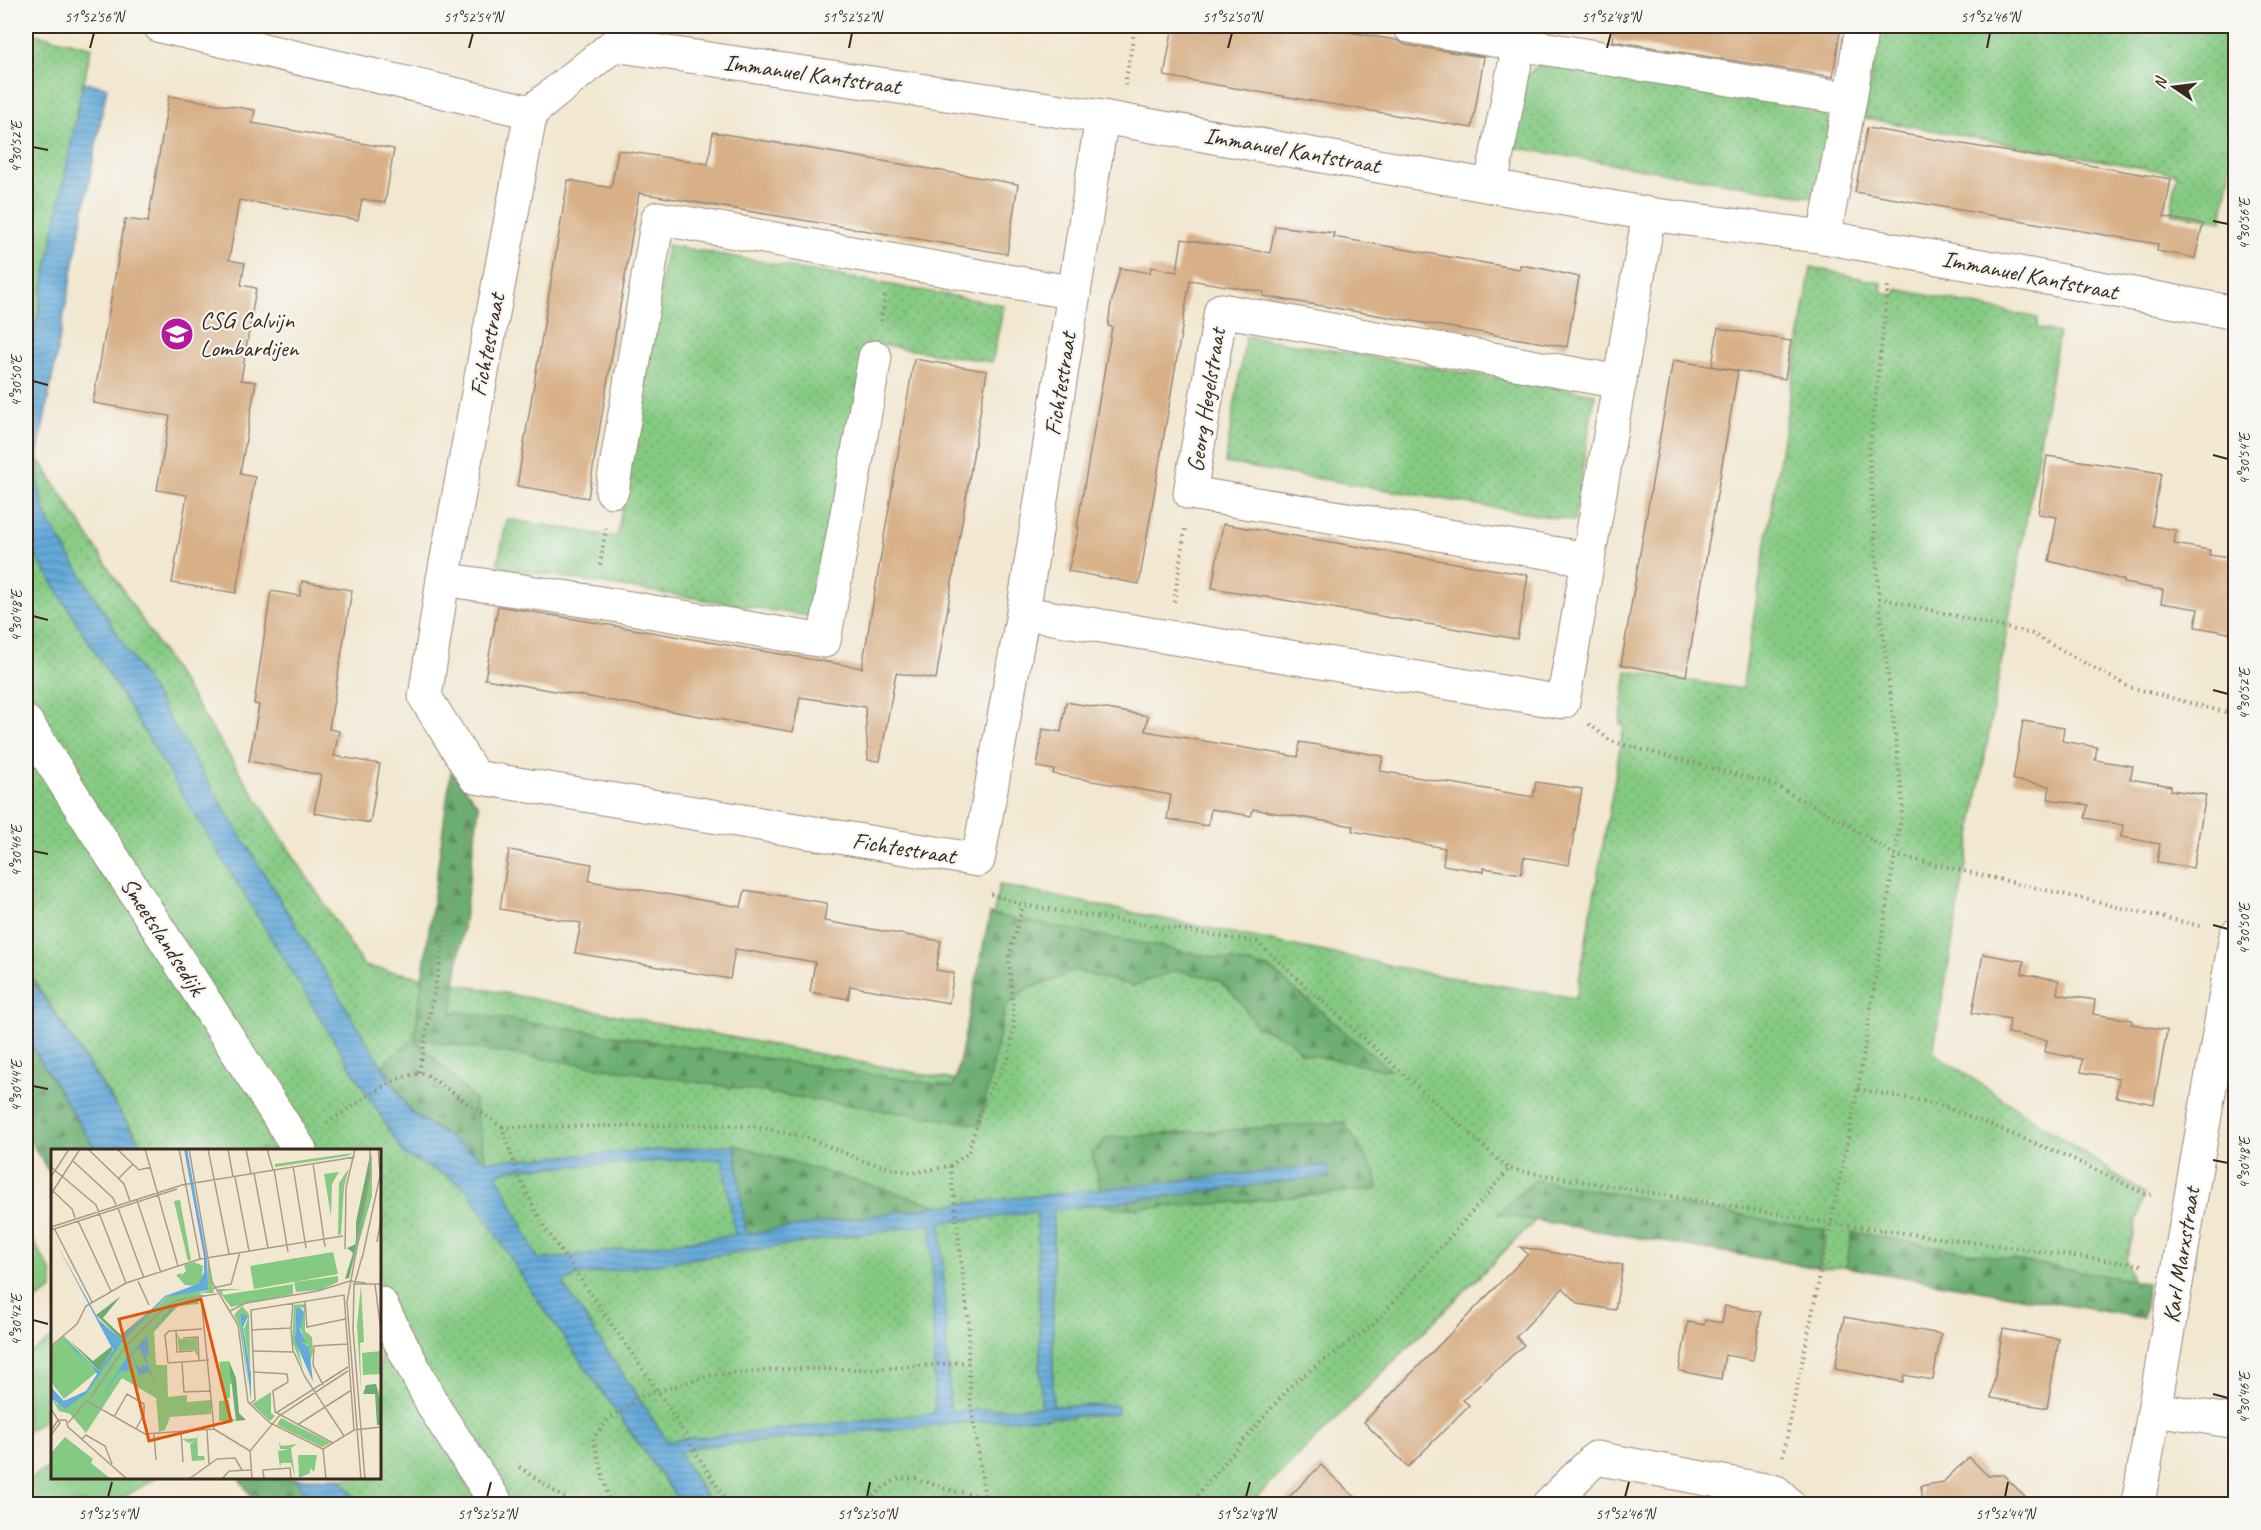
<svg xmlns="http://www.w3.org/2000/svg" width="2261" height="1530" viewBox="0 0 2261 1530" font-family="Caveat,sans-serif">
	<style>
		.green { fill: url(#green-dots); stroke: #607a50; stroke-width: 1.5 }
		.forest { fill: url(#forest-firs); stroke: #546c48; stroke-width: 1.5 }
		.pitch { fill: #85ca83; stroke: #607a50; stroke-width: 1.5 }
		.water { fill: url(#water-rules); stroke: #506a7c; stroke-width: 1.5; fill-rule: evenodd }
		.building { fill: #d8b088 }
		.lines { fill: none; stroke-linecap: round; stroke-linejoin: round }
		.minor-casing { stroke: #968877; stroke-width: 35 }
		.path { stroke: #968877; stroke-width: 4; stroke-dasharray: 1.5 4.5; stroke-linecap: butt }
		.minor { stroke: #fff; stroke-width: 33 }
		.ticks { fill: none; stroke: #3b2a1e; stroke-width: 2 }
		.labels { text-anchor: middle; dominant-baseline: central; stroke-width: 4.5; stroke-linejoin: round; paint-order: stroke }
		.street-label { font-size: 24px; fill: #3b2a1e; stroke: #f6f6f2 }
		.poi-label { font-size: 24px; fill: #3b2a1e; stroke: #f6f6f2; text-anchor: start }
		.inset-road { fill: none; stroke: #a99b89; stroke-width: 1.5 }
		.view { fill: #df570d; fill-opacity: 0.15; stroke: #df570d; stroke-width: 3 }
		.inset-edge { fill: none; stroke: #3b2a1e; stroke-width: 3 }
		.neatline { fill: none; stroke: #3b2a1e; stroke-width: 2 }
		.ticks-label { font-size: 15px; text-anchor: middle; fill: #3b2a1e }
	</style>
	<defs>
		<pattern id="green-dots" width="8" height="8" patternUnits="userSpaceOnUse" patternTransform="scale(1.5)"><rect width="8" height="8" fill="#85ca83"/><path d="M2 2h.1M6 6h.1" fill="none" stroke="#6ea46b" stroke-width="1.8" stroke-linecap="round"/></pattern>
		<pattern id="forest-firs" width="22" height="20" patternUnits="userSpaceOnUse" patternTransform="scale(1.5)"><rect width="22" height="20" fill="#6cae71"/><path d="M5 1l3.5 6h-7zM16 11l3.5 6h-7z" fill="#5a8e5c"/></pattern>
		<pattern id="water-rules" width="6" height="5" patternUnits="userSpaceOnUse" patternTransform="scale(1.5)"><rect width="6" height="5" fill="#64aada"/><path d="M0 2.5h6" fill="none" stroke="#548bb0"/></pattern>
	</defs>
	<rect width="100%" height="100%" fill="#f6f6f2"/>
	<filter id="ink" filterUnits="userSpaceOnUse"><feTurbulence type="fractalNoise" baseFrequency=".0167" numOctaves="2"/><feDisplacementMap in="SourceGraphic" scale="12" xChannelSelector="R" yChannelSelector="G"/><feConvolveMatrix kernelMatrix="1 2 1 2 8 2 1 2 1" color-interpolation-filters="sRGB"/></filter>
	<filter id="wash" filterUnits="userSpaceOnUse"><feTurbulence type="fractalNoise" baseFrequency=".008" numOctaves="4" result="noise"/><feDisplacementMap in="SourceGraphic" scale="24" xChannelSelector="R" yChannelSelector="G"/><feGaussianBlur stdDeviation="1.35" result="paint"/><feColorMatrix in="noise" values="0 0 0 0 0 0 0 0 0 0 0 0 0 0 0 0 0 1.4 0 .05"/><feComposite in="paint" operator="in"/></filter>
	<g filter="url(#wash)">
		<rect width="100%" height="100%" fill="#f2e7d0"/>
		<g class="green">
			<polygon points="1879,26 2235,26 2235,143 2222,221 2171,213 2177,174 1864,118"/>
			<polygon points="26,32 91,47 26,376"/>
			<polygon points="1541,63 1815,105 1834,126 1822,199 1511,147 1521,80"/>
			<polygon points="667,245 1004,305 992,362 867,343 820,618 497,567 507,519 617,537"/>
			<polygon points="1811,267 1882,283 1881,292 1895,295 1897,289 2038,318 2037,328 2059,333 1933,1052 2145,1194 2126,1259 2143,1318 1846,1267 1819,1268 1536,1220 1250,1504 353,1504 337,1478 380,1478 380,1150 145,1150 26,968 26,439 364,966 963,1082 999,885 1437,975 1576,998 1624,726 1620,724 1627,671 1742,689"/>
			<polygon points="1246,336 1595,394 1574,521 1225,463"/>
		</g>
		<g class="forest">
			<polygon points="451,771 479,806 452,1011 954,1087 990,914 1269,968 1391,1071 1301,1053 1288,1039 1256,1026 1239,1000 1218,980 1176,970 1133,986 1073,970 1052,981 1027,988 1005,1008 980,1125 415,1039 474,1099 486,1161 411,1112 382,1065 414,1039"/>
			<polygon points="26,1037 96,1150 52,1150 52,1177 26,1134"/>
			<polygon points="1344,1122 1375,1172 1378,1189 1216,1204 1115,1209 1102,1204 1328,1176 1326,1165 1100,1190 1092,1153 1107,1138"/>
			<polygon points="735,1145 940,1206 746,1234"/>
			<polygon points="1535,1180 1825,1230 1819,1268 1497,1214"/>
			<polygon points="1852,1232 2148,1283 2143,1318 1846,1267"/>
			<polygon points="239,1478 295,1478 312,1504 256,1504"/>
		</g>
		<g class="pitch">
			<polygon points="26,1229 52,1273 52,1289 26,1306"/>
			<polygon points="52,1339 52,1415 26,1432 26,1356"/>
			<polygon points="52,1465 52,1478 156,1478 112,1504 31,1504 26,1496 26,1482"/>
		</g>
		<g class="water">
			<path d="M 83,82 L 107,87 L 38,453 C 38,482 39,501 52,527 L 410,1112 L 486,1161 L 735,1145 L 746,1234 L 940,1206 L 1327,1165 L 1329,1176 L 1053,1210 L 1053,1406 L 1117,1405 L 1118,1414 L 970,1422 L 694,1447 L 679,1453 L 711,1504 L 681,1504 L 530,1289 L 468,1190 C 449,1174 425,1167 404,1154 L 33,551 L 26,535 L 26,376 ZM 722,1158 L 735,1235 L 539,1260 L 497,1174 L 511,1169 ZM 1037,1212 L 1041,1407 L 950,1411 L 941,1223 ZM 931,1224 L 935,1413 L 667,1441 L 563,1284 L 575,1276 Z"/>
			<polygon points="26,968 30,977 145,1150 96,1150 26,1037"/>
			<polygon points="295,1478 340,1478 359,1504 312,1504"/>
		</g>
		<g id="blocks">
			<g class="building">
				<polygon points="1173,26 1313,26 1396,40 1406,45 1484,57 1472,128 1164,76"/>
				<polygon points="1614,26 1841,26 1833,77 1613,41"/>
				<polygon points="169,96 255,110 252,123 394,149 385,203 362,199 358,220 239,200 229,260 245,263 241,285 256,288 241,380 256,382 240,474 255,477 236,593 172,583 187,495 157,490 170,416 93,403 125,219 148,222"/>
				<polygon points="1867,128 2171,179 2164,217 2203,224 2195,258 2157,251 2158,244 1855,192"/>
				<polygon points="713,132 1018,184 1007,254 639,193 588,498 517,486 568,180 611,188 618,150 708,164"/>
				<polygon points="1275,226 1334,233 1333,237 1520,269 1520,265 1544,269 1579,277 1567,347 1263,296 1264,292 1190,280 1139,584 1068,571 1079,527 1077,527 1112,327 1108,326 1111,304 1120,268 1150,273 1151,267 1177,272 1182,239 1270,253"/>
				<polygon points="1718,328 1791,341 1785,379 1712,366"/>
				<polygon points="914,359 987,371 936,679 896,673 880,761 868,760 865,707 800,697 793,732 485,679 498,606 862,668"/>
				<polygon points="1673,360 1738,371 1686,676 1621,665"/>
				<polygon points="2047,456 2161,473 2152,526 2176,530 2174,544 2210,550 2209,555 2235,559 2235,634 2195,627 2198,609 2161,603 2163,590 2123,583 2124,580 2049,561 2057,517 2038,514"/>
				<polygon points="1223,524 1528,575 1517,639 1212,588"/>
				<polygon points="302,581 352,590 329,729 339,731 334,756 380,764 370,823 314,813 321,775 249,761 259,705 254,704 271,591 300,596"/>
				<polygon points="1066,702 1148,716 1145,731 1298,757 1300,742 1383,756 1380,771 1533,797 1536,782 1582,789 1569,865 1524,857 1521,874 1484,868 1484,872 1443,865 1445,848 1352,831 1353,826 1253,809 1251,816 1211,809 1208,826 1167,819 1171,795 1053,774 1054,770 1037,767 1043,729 1061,732"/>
				<polygon points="2023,721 2064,728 2062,741 2097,747 2095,760 2133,766 2130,779 2171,786 2171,790 2206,795 2193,868 2157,862 2160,844 2121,837 2123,825 2085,818 2088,805 2048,799 2050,786 2013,780"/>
				<polygon points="509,850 592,864 589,881 741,907 745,890 827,903 824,921 941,941 936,970 954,973 949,1003 850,986 848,999 810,992 815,962 735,949 730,979 575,953 581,923 500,909"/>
				<polygon points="1983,954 2024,961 2022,974 2059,980 2057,994 2095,1000 2093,1014 2132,1020 2131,1024 2167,1030 2154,1104 2116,1097 2119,1078 2081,1072 2082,1059 2045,1052 2047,1040 2008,1033 2010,1019 1972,1013"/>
				<polygon points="1520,1247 1623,1265 1615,1310 1579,1304 1563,1288 1516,1337 1524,1345 1463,1400 1469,1405 1408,1467 1364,1422 1528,1254"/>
				<polygon points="1725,1306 1761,1312 1753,1360 1725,1355 1721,1379 1679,1371 1688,1322 1704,1325 1705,1320 1722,1323"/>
				<polygon points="1844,1317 1941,1334 1933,1380 1904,1375 1903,1382 1835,1369"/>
				<polygon points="2003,1329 2059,1339 2047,1408 1991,1398"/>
				<polygon points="1969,1457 1988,1476 2002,1474 2033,1504 1921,1504 1921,1486 1943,1482"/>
				<polygon points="1321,1465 1362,1504 1282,1504"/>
			</g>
		</g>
	</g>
	<g filter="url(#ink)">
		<use href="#blocks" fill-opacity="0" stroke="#968877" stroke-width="1.5"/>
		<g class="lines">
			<g class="minor-casing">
				<g id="minor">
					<polyline points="160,26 531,112 614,45 1102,117 1649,214 1824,237 2236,313"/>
					<polyline points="1409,26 1850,99 1824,237"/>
					<polyline points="1850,99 1862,26"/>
					<polyline points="531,112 443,579 425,697 475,777 978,860 1023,613 1102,117"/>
					<polyline points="1491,184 1519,43"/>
					<polyline points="612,491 658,218 1074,293"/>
					<polyline points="1588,559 1190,493 1221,310 1620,382"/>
					<polyline points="443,579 595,602 824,641 875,357"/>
					<polyline points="1023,613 1563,702 1649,214"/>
					<polyline points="26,722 300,1150"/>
					<polyline points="380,1303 435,1409 497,1504"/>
					<polyline points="2156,1409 2236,1422"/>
					<polyline points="1549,1504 1596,1458 1776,1492 1789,1504"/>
					<polyline points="2138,1504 2236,935"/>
				</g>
			</g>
			<g class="path">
				<polyline points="1125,85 1135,26"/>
				<polyline points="881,321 885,296"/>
				<polyline points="600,565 606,528"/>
				<polyline points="1879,598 2032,634 2129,687 2236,715"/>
				<polyline points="1174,602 1185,529"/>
				<polyline points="1589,724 1610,741 1772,784 1842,821 1895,855 2200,926"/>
				<polyline points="991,894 1023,905 1257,942 1509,1169 1830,1223 2142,1265"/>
				<polyline points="419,1072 468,814"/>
				<polyline points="1858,1089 1938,1104 2069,1157 2145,1194 2153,1195"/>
				<path d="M 327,1123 C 350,1110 400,1068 426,1074 L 502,1127 L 519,1177 L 543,1225 L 657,1390 L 728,1504"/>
				<polyline points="502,1127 721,1125 758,1127 808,1138 866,1162 913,1173 950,1166 968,1153 985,1098 1009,1057 1014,1025 1009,956 1023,905"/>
				<polyline points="950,1166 969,1325 968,1362 971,1405 985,1499"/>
				<polyline points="1783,1456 1858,1089 1903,804 1879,598 1869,454 1888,286"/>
				<polyline points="519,1467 573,1504"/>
				<polyline points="610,1504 593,1438 610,1418 642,1396 712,1375 788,1369 876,1369 968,1362"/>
				<polyline points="864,1504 883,1488 899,1478 916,1479 953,1491 1019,1504"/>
				<polyline points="1189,1504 1294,1382 1374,1324 1509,1169"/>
			</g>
			<use href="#minor" class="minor"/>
		</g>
	</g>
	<path class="ticks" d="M 90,48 L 94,33M 469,48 L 473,33M 849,48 L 852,33M 1228,48 L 1232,33M 1607,48 L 1611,33M 1987,48 L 1990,33M 33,147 L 48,150M 2213,221 L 2228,224M 33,381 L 48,385M 2213,455 L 2228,459M 33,616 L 48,620M 2213,690 L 2228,694M 33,851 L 48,854M 2213,925 L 2228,929M 33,1086 L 48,1089M 2213,1160 L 2228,1163M 33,1320 L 48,1324M 2213,1394 L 2228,1398M 108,1497 L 112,1482M 487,1497 L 491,1482M 867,1497 L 870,1482M 1246,1497 L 1250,1482M 1625,1497 L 1629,1482M 2005,1497 L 2008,1482"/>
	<defs>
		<g id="school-disc" transform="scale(1.725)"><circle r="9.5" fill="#b5179e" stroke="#f6f6f2"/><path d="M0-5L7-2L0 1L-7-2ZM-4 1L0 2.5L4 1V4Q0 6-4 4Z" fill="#fff"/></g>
	</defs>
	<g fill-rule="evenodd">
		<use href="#school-disc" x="177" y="334"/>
	</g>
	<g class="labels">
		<g class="street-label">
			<text transform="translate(812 74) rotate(8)">Immanuel Kantstraat</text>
			<text transform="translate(1292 150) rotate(10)">Immanuel Kantstraat</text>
			<text transform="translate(2030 275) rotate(11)">Immanuel Kantstraat</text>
			<text transform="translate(487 345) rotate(-79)">Fichtestraat</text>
			<text transform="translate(1060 384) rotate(-81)">Fichtestraat</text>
			<text transform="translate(1206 400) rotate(-81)">Georg Hegelstraat</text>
			<text transform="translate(904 848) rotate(9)">Fichtestraat</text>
			<text transform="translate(163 936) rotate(57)">Smeetslandsedijk</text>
			<text transform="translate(2181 1255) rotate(-81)">Karl Marxstraat</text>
		</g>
		<g class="poi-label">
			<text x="200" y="320">CSG Calvijn<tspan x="200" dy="28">Lombardijen</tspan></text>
		</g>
	</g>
	<g transform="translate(51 1149)">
		<rect width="330" height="330" fill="#f2e7d0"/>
		<path d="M 302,4 L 296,7 L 224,18 L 224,15 ZM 321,6 L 321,47 L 298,129 L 319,7 ZM 298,19 L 293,38 L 290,85 L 287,86 L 288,34 ZM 288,23 L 281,35 L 280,67 L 273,25 ZM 129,51 L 140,111 L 137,112 L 123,52 ZM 282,103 L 287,125 L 203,140 L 199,117 ZM 157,110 L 163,144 L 148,144 L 154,147 L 147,149 L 148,155 L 127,157 L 103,183 L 105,216 L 116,216 L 117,248 L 136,246 L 136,253 L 160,251 L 160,265 L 119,268 L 114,281 L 108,283 L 105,249 L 71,229 L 35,284 L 19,265 L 8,262 L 0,249 L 6,255 L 38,241 L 69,193 L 118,146 L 156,142 ZM 143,113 L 152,117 L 151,130 L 145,137 L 134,136 L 125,126 L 131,124 L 130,127 L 135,122 L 133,116 ZM 287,127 L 287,133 L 269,141 L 245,143 L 243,133 ZM 242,135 L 242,145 L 180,158 L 166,140 L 192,140 L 171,142 L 172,146 ZM 310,136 L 313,193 L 309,194 L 310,242 L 306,177 ZM 254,155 L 254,182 L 261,188 L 262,203 L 258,217 L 256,195 L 253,198 L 249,193 L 254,192 L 249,178 L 253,159 L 249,158 L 245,160 L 244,186 L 252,220 L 241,192 L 243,156 ZM 191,157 L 198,165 L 200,252 L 188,176 L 183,166 ZM 189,165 L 197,169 L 193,180 L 200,225 L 199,248 ZM 126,184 L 129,190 L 146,189 L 147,208 L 143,201 L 128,202 ZM 330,202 L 330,225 L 312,226 L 311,204 ZM 178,212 L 183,234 L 179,235 L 179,249 L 173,250 L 168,213 ZM 220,243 L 220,264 L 224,267 L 219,272 L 201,255 ZM 178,251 L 180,268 L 185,272 L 168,272 L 168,252 ZM 230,269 L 278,293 L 279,294 L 271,298 L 226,276 ZM 146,283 L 147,307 L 153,307 L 154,311 L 141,312 L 139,295 L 145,291 L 138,294 L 131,290 L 147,289 ZM 228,293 L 230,297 L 246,295 L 240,299 L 244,329 L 240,314 L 230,314 L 229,319 L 227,302 L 239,300 L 229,300 ZM 247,306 L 266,306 L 263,323 L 259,319 L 259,324 L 248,329 Z" fill="#85ca83" fill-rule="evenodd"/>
		<path d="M 319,6 L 319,27 L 298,129 L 294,130 L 302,104 L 296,99 L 305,95 L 305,73 ZM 70,147 L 52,169 L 70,186 L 98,162 L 70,190 L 45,166 ZM 18,191 L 42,212 L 61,197 L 61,202 L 48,222 ZM 178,212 L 185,229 L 188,264 L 195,271 L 185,272 ZM 325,235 L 330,252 L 330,276 L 326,276 L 324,245 L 312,245 L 315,236 Z" fill="#6cae71"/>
		<path d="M 282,104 L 284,118 L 262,121 L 261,114 L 275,112 L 274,105 ZM 254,108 L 259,130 L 244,132 L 240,110 ZM 13,187 L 47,222 L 13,250 L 0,233 L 0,198 ZM 14,288 L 42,310 L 40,314 L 60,330 L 0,330 L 0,304 Z" fill="#85ca83"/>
		<path d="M 133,0 L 136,0 L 156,110 L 157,141 L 115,148 L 70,194 L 36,244 L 14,260 L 0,249 L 1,239 L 13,252 L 35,242 L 46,225 L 41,216 L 23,201 L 16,192 L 48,222 L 62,201 L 4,92 L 48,171 L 70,190 L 114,147 L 147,135 L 153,124 L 153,108 ZM 146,156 L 123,159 L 96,187 L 98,205 L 94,207 L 105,237 L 99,223 L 89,225 L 89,229 L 81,206 L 77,211 L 79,221 L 68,223 L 48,253 L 74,211 L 121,159 ZM 88,198 L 96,216 L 87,219 L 81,205 ZM 249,158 L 253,164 L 249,181 L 255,193 L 249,193 L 258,198 L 262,233 L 244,192 L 245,160 ZM 189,165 L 197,167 L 192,178 L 200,225 L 200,250 Z" fill="#64aada" fill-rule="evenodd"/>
		<path class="inset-road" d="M 37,0 L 73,35 L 79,52M 66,0 L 88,21 L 100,18M 94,0 L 127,117M 128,0 L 149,110M 138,0 L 161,133 L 187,176 L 197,253 L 219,274 L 272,300M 157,0 L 178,105M 177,0 L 182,28M 195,0 L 200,25M 216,0 L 222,21M 327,0 L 329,24M 21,11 L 62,49 L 65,56M 262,14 L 274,98M 242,17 L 255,99M 0,18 L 45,56 L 75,134M 223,20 L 237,103M 203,24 L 217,99M 0,28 L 18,0M 184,28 L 198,102M 68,29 L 82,15M 2,42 L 21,60 L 24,69M 0,45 L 29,0M 86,51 L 110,124M 67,59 L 93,129M 27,72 L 60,142M 0,78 L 131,36 L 304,8M 3,79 L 41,153M 0,81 L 126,40M 326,93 L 330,70M 294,100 L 295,39 L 304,0M 311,108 L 303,137 L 302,180 L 314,330M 311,110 L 330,22M 87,132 L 98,156M 302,135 L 330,135M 324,135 L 330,183M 162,139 L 180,135 L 189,103M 150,148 L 163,280M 254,152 L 256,178 L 294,170M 179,162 L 195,154 L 267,142 L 299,132 L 315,134M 151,180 L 118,182 L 114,186 L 117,214 L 158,211M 240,180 L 242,203M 200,181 L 240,179 L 242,154M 125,182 L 126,203 L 142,202M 132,189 L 147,188 L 148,212M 0,197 L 26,175 L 35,157 L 75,134 L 149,110 L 292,87M 201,202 L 243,203 L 254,228 L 293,287M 131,213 L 133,243 L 160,242M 203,223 L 236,225 L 237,233 L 222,242 L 224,263 L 282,294M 272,236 L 262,216 L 263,197 L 296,195M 40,248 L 74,198 L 114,158 L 127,151 L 166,145M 198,255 L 204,251 L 200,161 L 293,146 L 303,281M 0,260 L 9,274 L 0,286M 225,264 L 297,218M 63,268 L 76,245 L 93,255 L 93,265 L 85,280M 17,274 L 36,252 L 94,285 L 163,280M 246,276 L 299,242M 163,280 L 199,302M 156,281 L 158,315M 0,282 L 7,271 L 15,271 L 17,278 L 76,330M 130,283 L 132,313M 103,285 L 105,311M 31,290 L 35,286 L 54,297 L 61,315M 272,300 L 303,281 L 330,278M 272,300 L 275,330M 138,330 L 166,310 L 184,309 L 191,321M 171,330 L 178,322 L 200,321M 201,330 L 199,302 L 228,267 L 297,222M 213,330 L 212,321 L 239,319 L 240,330M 310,330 L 296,153 L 319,27 L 319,0"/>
		<path class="view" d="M 150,150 L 180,272 L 98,292 L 68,170 Z"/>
		<rect width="330" height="330" class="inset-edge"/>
	</g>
	<rect width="2261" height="1530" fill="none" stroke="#f6f6f2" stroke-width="66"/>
	<g transform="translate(2174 87) rotate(284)" stroke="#f6f6f2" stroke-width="4.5" paint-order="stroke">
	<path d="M0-4.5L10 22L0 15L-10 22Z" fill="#3b2a1e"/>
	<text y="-9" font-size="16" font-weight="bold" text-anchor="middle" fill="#3b2a1e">N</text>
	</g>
	<rect x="33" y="33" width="2195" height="1464" class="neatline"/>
	<g class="ticks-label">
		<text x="94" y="22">51°52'56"N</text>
		<text x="473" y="22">51°52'54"N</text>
		<text x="852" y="22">51°52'52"N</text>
		<text x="1232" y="22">51°52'50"N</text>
		<text x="1611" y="22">51°52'48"N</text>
		<text x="1990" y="22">51°52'46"N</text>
		<text transform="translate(16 147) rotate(-90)" y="5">4°30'52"E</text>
		<text transform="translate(2244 224) rotate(-90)" y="5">4°30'56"E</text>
		<text transform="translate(16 381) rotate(-90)" y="5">4°30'50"E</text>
		<text transform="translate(2244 459) rotate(-90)" y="5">4°30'54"E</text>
		<text transform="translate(16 616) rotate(-90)" y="5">4°30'48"E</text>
		<text transform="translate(2244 694) rotate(-90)" y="5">4°30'52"E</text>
		<text transform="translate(16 851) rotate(-90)" y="5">4°30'46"E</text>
		<text transform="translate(2244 929) rotate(-90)" y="5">4°30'50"E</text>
		<text transform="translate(16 1086) rotate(-90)" y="5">4°30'44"E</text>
		<text transform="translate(2244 1163) rotate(-90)" y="5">4°30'48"E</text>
		<text transform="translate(16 1320) rotate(-90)" y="5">4°30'42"E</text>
		<text transform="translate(2244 1398) rotate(-90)" y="5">4°30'46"E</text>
		<text x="108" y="1519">51°52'54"N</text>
		<text x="487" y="1519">51°52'52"N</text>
		<text x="867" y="1519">51°52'50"N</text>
		<text x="1246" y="1519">51°52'48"N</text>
		<text x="1625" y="1519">51°52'46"N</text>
		<text x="2005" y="1519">51°52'44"N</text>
	</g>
</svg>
